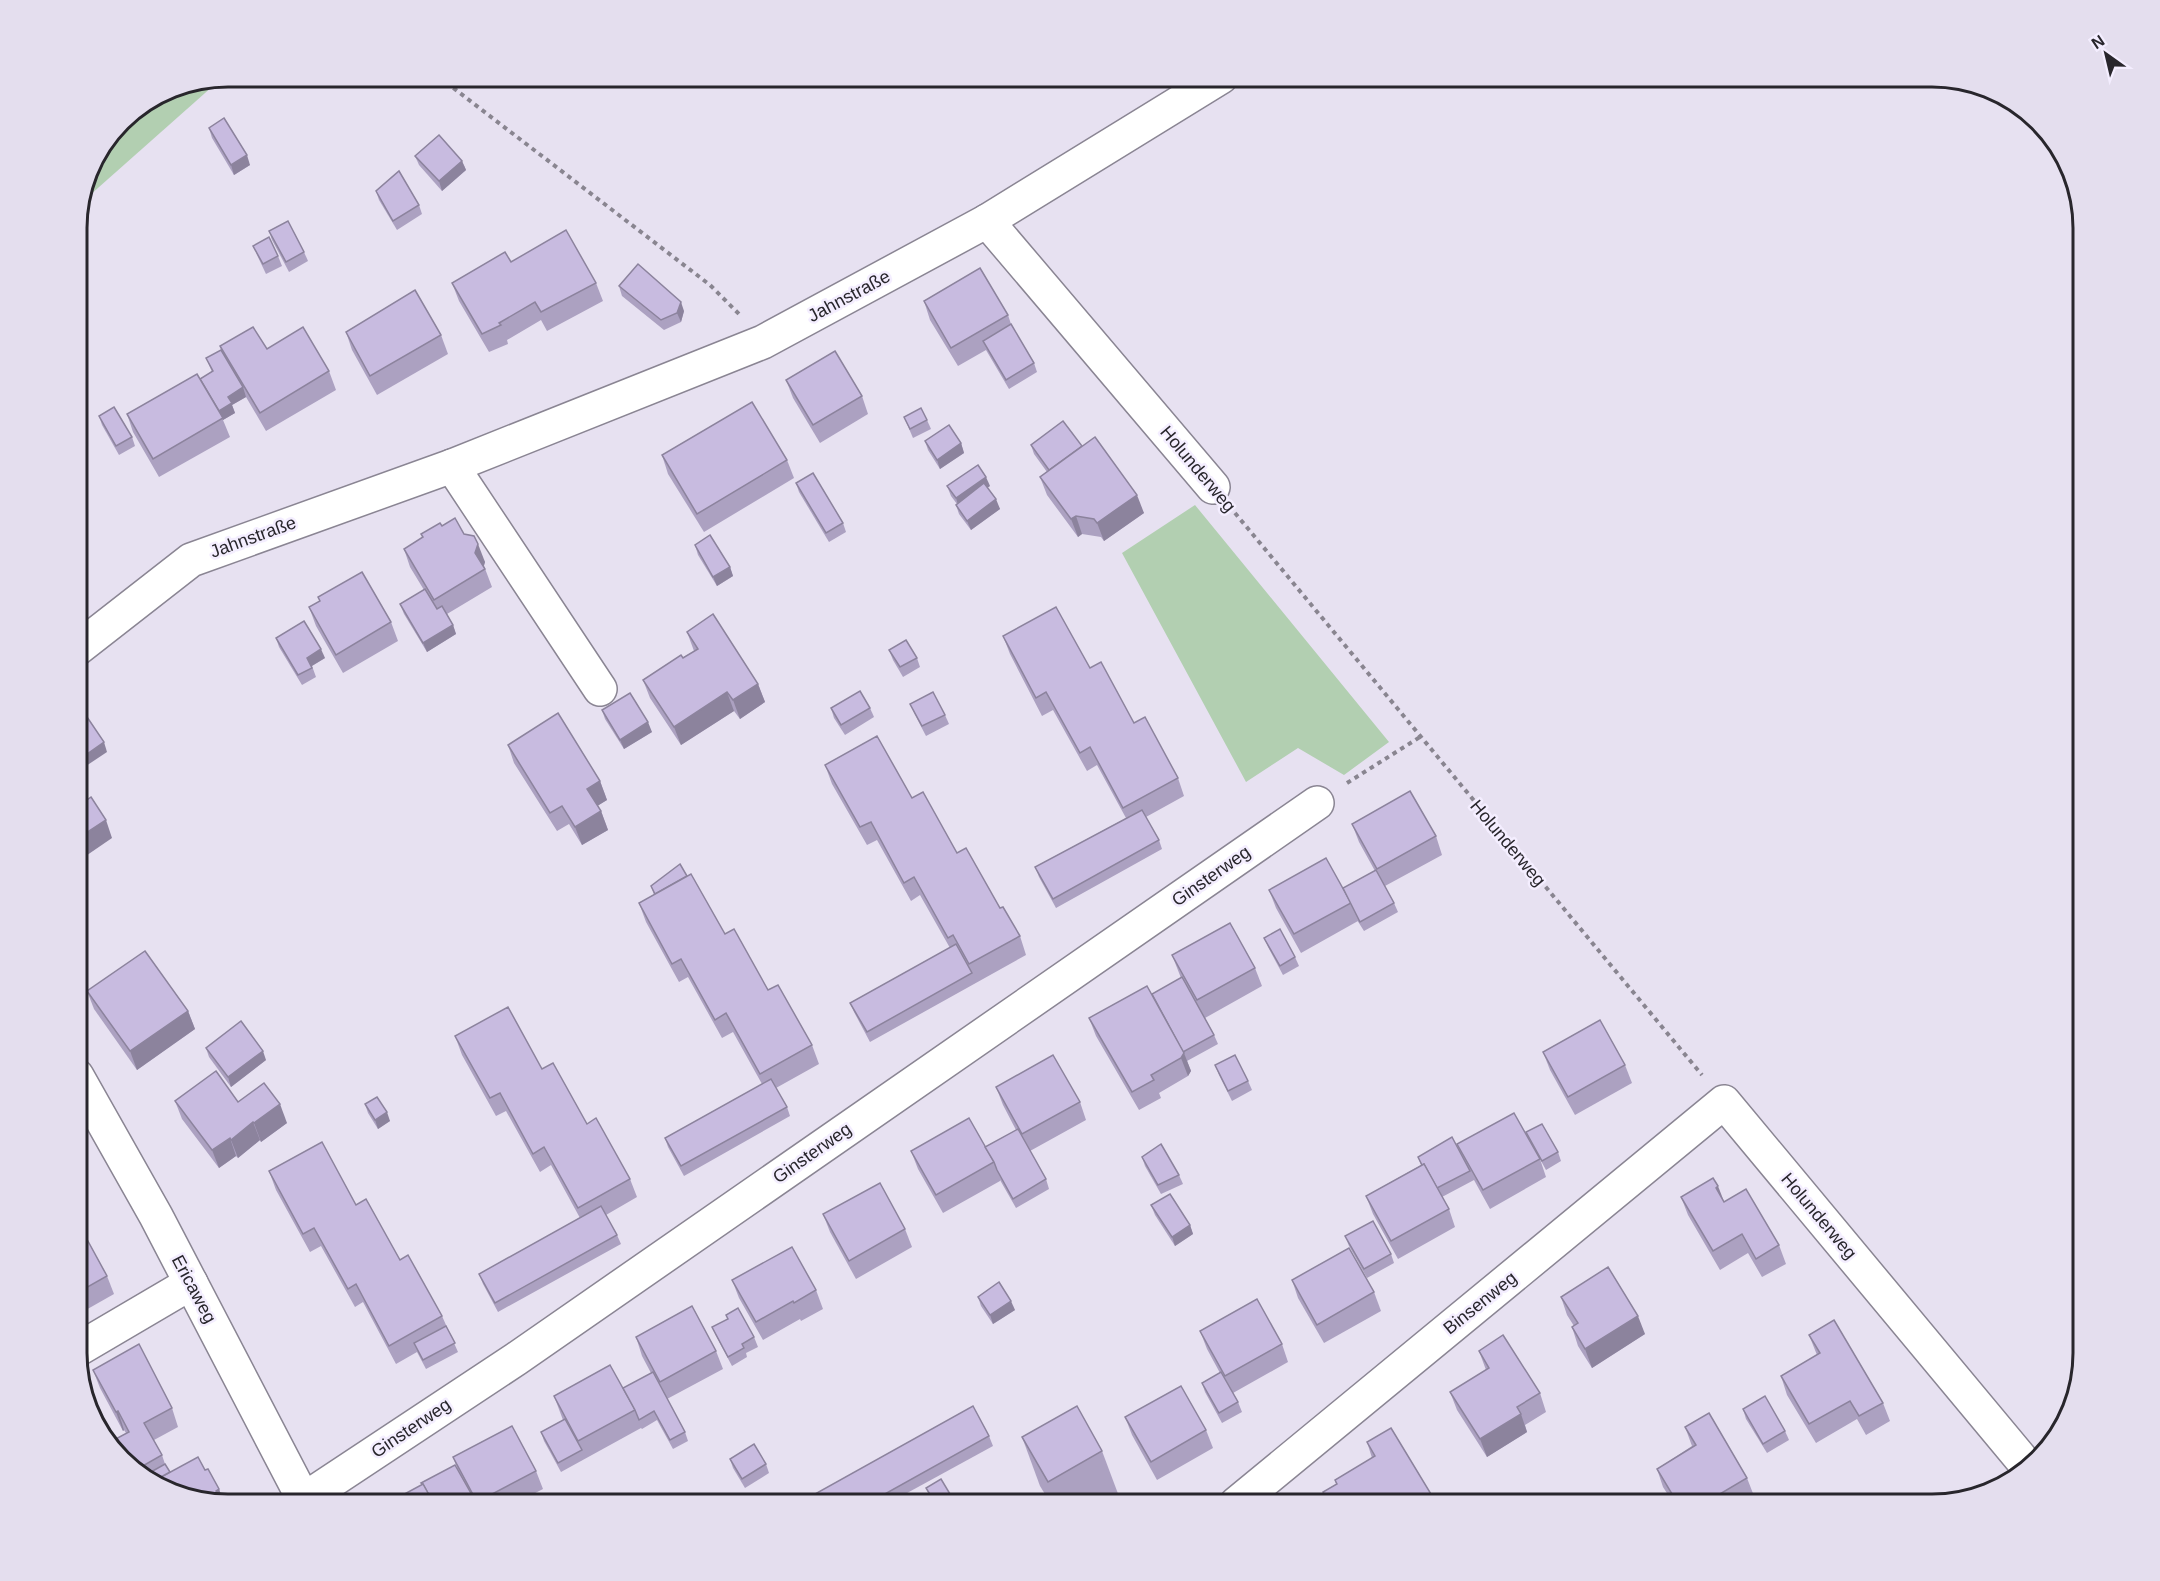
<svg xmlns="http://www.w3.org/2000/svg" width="2160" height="1581" viewBox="0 0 2160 1581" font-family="Helvetica,sans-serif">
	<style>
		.green { fill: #b2cfb1 }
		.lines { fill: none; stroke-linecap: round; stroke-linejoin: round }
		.street-casing { stroke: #8a8593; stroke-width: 36 }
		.path { stroke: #898590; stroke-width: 4; stroke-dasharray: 4.5 4.5; stroke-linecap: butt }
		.street { stroke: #fff; stroke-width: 33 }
		.wall { fill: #aca1c1 }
		.shaded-wall { fill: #8c839d }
		.building { fill: #c8bbe0; stroke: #8c839d; stroke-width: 1.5 }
		.labels { text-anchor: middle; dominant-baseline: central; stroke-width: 5; stroke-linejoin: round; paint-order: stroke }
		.street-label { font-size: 18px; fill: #28262c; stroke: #f4eeff }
		.rim { fill: none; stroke: #28262c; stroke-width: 3 }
	</style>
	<rect width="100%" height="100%" fill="#e7e1f1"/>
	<g class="green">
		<polygon points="222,78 81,203 92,161 128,114 170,88"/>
		<polygon points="1195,505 1389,742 1344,775 1298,748 1246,782 1122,553"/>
	</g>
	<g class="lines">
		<g class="street-casing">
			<g id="street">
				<polyline points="987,221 1213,487"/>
				<polyline points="452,466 600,689"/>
				<polyline points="77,649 191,560 452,466 763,342 987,221 1221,77"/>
				<polyline points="77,1076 156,1216 306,1504"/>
				<polyline points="77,1350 191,1283"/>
				<polyline points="303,1500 516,1359 1317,803"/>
				<polyline points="1236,1504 1724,1102 2027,1466"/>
			</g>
		</g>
		<g class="path">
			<polyline points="439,77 710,285 739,314"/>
			<polyline points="1235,513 1702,1075"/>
			<polyline points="1347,783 1420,737"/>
		</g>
		<use href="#street" class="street"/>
	</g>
	<g class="wall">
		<polygon points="209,128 250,165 234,175 212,138"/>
		<polygon points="415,156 462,161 466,170 442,191 419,165"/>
		<polygon points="376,191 419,205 422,214 397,230 379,200"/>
		<polygon points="269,231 304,252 308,261 289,272 272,240"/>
		<polygon points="253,246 278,256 282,266 266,274 257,255"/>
		<polygon points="511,262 596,283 603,301 547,331 541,320 507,340 508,344 489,352 459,301 452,283"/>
		<polygon points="619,286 684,311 681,322 664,330 622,296"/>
		<polygon points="924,301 1008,315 1011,324 1034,363 1037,372 1009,389 986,350 958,366 930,320"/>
		<polygon points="346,332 441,335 448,354 377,395 352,350"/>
		<polygon points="220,346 329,371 336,390 266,431 246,397 232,405 235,413 223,420 230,437 159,477 133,432 127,414 200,379 212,372 206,358 221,350"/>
		<polygon points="786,380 862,396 868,414 820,443 793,398"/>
		<polygon points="99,416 132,437 135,446 119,455 102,425"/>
		<polygon points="904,417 927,420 931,429 913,438"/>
		<polygon points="925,441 961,443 964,453 940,469 928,450"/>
		<polygon points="1031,445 1082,446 1144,513 1104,541 1101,537 1082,534 1078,537 1047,495 1040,477 1047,472 1034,454"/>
		<polygon points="662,455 787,460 794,478 704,532 668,474"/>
		<polygon points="77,459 85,473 88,482 77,489"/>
		<polygon points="796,483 843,523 846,532 829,542 799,492"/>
		<polygon points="947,486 990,486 987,487 1000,509 971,530 959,514 956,505 957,504 951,496"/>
		<polygon points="442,526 464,534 485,562 484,566 492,587 447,614 453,625 456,634 427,652 404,614 400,604 424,590 410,567 404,549"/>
		<polygon points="695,545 730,567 733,576 717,586 698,555"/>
		<polygon points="318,597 391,622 398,641 343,673 316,626 309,607 320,601"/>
		<polygon points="687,632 758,684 765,702 740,719 734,711 681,745 650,698 643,680 694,651"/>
		<polygon points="1003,636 1090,668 1178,778 1184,796 1146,817 1159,840 1162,849 1056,908 1039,877 1035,867 1126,818 1097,765 1087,771 1053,710 1042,716 1010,654"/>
		<polygon points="276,638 325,658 312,666 316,677 302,685 279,647"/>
		<polygon points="889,650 917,658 920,667 903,677 893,660"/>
		<polygon points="910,704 945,715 949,724 926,736 914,713"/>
		<polygon points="831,708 870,708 874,717 845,735 834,718"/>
		<polygon points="602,710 652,732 624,749 605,719"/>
		<polygon points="508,745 600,781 607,800 597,806 601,811 608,830 582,845 569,824 557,831 514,763"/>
		<polygon points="825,765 912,798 1000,908 1020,936 1026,955 870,1042 854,1012 850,1003 950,948 920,895 911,901 877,840 867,845 832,784"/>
		<polygon points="1352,824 1436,836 1442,855 1385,886 1394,903 1398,912 1364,931 1357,920 1358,921 1301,953 1276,908 1269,890 1343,888 1375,871 1359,842"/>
		<polygon points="687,876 725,934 812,1045 819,1064 776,1088 787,1107 790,1116 684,1176 668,1147 665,1138 762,1084 733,1032 722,1038 688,977 679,982 646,922 639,903 654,895 651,886"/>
		<polygon points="1264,938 1295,957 1299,966 1283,975 1268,947"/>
		<polygon points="1172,955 1255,968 1262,986 1205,1018 1214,1035 1218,1044 1187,1061 1191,1071 1188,1076 1159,1093 1161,1098 1139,1110 1096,1036 1089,1018 1152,994 1181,978"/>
		<polygon points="87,991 188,1011 195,1029 137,1070 94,1009"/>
		<polygon points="455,1036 542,1069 630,1179 637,1197 606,1215 617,1235 621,1244 498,1312 483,1284 479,1274 580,1218 551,1165 540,1172 506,1111 496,1116 462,1055"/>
		<polygon points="206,1048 266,1060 231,1087 209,1057"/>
		<polygon points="1543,1052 1625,1065 1632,1083 1575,1115 1550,1070"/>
		<polygon points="1215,1065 1248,1081 1252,1090 1232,1101 1219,1075"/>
		<polygon points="996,1087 1080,1102 1086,1120 1030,1151 1046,1179 1049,1189 1016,1208 1000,1180 1000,1181 943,1213 918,1169 911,1151 985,1147 1016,1130 1003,1105"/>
		<polygon points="175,1101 238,1102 287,1123 261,1142 260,1140 238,1158 236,1156 219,1168 182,1119"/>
		<polygon points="365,1104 390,1121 378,1129 368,1113"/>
		<polygon points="1526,1132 1558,1152 1561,1161 1546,1170 1540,1159 1546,1177 1490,1209 1474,1180 1442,1197 1449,1209 1455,1227 1398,1259 1373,1214 1366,1196 1421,1165 1418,1157 1460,1153 1457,1144 1530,1141"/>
		<polygon points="1142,1157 1179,1175 1183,1184 1161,1194 1145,1166"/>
		<polygon points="269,1171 356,1205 400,1260 442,1316 458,1352 426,1369 417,1352 396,1364 363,1302 355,1307 321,1246 310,1252 276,1190"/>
		<polygon points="1681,1197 1724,1201 1779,1245 1786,1264 1762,1277 1748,1253 1720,1270 1688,1215"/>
		<polygon points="1151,1205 1190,1225 1193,1234 1175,1246 1155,1215"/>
		<polygon points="823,1214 905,1229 912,1247 856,1279 830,1232"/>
		<polygon points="77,1221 107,1276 114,1294 77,1315"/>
		<polygon points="1345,1236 1391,1254 1394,1263 1367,1278 1349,1246"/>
		<polygon points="732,1280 816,1290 823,1309 801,1321 800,1319 763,1340 739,1298"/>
		<polygon points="1292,1280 1374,1292 1381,1311 1324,1343 1298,1298"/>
		<polygon points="978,1297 1015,1310 993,1324 981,1306"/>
		<polygon points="1561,1297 1645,1334 1592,1368 1578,1346 1572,1327 1574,1326 1567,1315"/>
		<polygon points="726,1315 754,1337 758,1347 746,1353 747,1357 732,1366 716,1336 712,1327 728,1319"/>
		<polygon points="1200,1331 1282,1344 1288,1362 1233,1393 1238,1402 1242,1412 1222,1423 1205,1392 1202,1383 1220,1373 1207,1349"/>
		<polygon points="1809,1335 1883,1403 1890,1421 1866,1435 1857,1419 1816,1443 1787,1395 1781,1376 1817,1355"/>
		<polygon points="636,1337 716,1351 723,1369 667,1399 685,1432 688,1441 673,1449 657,1420 642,1429 641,1428 561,1472 544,1441 541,1432 563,1420 554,1396 623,1388 651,1373 642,1356"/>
		<polygon points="1479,1351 1540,1393 1546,1412 1525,1425 1527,1432 1487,1457 1457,1410 1450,1392 1486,1370"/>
		<polygon points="93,1370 172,1408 178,1427 154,1440 162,1455 165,1464 170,1472 205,1470 219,1489 224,1504 179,1497 136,1473 110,1442 126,1433 124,1430 123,1431 100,1388"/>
		<polygon points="1743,1409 1785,1431 1789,1440 1767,1453 1746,1419"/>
		<polygon points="1125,1417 1206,1430 1213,1448 1157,1480 1132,1435"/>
		<polygon points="1685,1427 1747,1478 1754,1496 1740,1504 1674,1504 1663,1487 1657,1469 1692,1446"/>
		<polygon points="989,1436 993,1446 887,1504 808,1504 806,1499"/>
		<polygon points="1022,1437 1102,1451 1120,1499 1111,1504 1051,1504 1040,1486"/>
		<polygon points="1367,1442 1437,1504 1312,1504 1327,1502 1323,1492 1336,1484 1335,1480 1372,1458"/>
		<polygon points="453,1457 536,1471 543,1489 514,1504 386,1504 422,1485 457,1468"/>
		<polygon points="730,1459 766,1464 769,1473 745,1488 733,1468"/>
		<polygon points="926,1488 956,1504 934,1504 930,1497"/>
	</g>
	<g class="shaded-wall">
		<polygon points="247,155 250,165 234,175 231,165"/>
		<polygon points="462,161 466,170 442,191 439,181"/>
		<polygon points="681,302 684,311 681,322 677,313"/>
		<polygon points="243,387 246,397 232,405 235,413 223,420 217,412 228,397"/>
		<polygon points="961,443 964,453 940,469 937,460"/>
		<polygon points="986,477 990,486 959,508 956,498"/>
		<polygon points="1137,495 1144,513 1104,541 1097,523"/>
		<polygon points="996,499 1000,509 971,530 967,521"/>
		<polygon points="1076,516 1082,534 1078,537 1071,519"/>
		<polygon points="478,544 485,562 482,571 475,553"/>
		<polygon points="730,567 733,576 717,586 713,577"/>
		<polygon points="453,625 456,634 427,652 423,643"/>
		<polygon points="321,649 325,658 310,667 307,658"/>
		<polygon points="758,684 765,702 740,719 733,700"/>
		<polygon points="727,692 734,711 681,745 674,727"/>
		<polygon points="648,722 652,732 624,749 620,740"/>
		<polygon points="104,742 107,752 77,772 77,761"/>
		<polygon points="600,781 607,800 594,808 587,789"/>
		<polygon points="601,811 608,830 582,845 575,827"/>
		<polygon points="106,820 112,838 77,862 77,839"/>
		<polygon points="188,1011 195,1029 137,1070 130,1051"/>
		<polygon points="263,1051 266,1060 231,1087 228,1077"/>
		<polygon points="1184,1053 1191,1071 1188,1076 1181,1058"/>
		<polygon points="280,1104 287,1123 261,1142 254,1123"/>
		<polygon points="387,1112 390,1121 378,1129 375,1120"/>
		<polygon points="253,1122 260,1140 238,1158 231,1140"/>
		<polygon points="230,1138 236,1156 219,1168 212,1150"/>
		<polygon points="1718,1186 1725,1204 1716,1188"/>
		<polygon points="1190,1225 1193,1234 1175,1246 1172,1237"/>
		<polygon points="1011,1301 1015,1310 993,1324 990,1315"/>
		<polygon points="1638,1316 1645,1334 1592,1368 1585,1349"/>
		<polygon points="118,1411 124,1430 123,1431 116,1412"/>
		<polygon points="1521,1414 1527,1432 1487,1457 1480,1439"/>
		<polygon points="219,1489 224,1504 220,1503 216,1491"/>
	</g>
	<g class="building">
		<polygon points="224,118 247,155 231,165 209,128"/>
		<polygon points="439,135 462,161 439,181 415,156"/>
		<polygon points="399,171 419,205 393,221 376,191"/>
		<polygon points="288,221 304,252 286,262 269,231"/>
		<polygon points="566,230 596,283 541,312 535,302 499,323 501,325 482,334 452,283 505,252 511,262"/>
		<polygon points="269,237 278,256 263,264 253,246"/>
		<polygon points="638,264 681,302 677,313 661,320 619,286"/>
		<polygon points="980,268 1008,315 951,348 924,301"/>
		<polygon points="415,290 441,335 370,376 346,332"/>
		<polygon points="1011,324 1034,363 1006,380 983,341"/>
		<polygon points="253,327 267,349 303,327 329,371 260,413 220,346"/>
		<polygon points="221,350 224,355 243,387 228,397 232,403 219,411 200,379 213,371 206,358"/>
		<polygon points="835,351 862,396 813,425 786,380"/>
		<polygon points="197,374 223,418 153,459 127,414"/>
		<polygon points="752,402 787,460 697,514 662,455"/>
		<polygon points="114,407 132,437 116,446 99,416"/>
		<polygon points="921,408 927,420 910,429 904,417"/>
		<polygon points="1063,421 1082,446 1049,470 1031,445"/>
		<polygon points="949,425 961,443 937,460 925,441"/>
		<polygon points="1095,437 1137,495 1097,523 1094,519 1076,516 1071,519 1040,477"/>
		<polygon points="77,459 85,473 77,478"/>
		<polygon points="978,465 986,477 956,498 947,486"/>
		<polygon points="813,473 843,523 826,533 796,483"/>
		<polygon points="984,483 996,499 967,521 956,505"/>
		<polygon points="455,518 464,534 474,536 478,544 475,553 485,569 434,600 404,549 423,537 421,534 440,523 442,526"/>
		<polygon points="710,535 730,567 713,577 695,545"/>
		<polygon points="362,572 391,622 336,655 309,607 320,601 318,597"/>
		<polygon points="425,589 437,609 442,606 453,625 423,643 400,604"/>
		<polygon points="1056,607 1090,668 1101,662 1134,723 1145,717 1178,778 1123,808 1090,747 1080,753 1046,692 1036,698 1003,636"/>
		<polygon points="713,614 758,684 733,700 727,692 674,727 643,680 681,655 683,658 698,649 687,632"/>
		<polygon points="304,621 321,649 307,658 312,668 298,675 276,638"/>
		<polygon points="906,640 917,658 900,667 889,650"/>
		<polygon points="860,691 870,708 841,725 831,708"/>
		<polygon points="933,692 945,715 922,726 910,704"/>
		<polygon points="630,693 648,722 620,740 602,710"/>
		<polygon points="558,713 600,781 587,789 601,811 575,827 562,806 550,813 508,745"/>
		<polygon points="85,714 104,742 77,761 77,719"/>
		<polygon points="877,736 912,798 923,792 957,853 966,848 1000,908 1003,907 1020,936 969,964 953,935 948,938 914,877 904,883 871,822 860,827 825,765"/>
		<polygon points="1410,791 1436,836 1377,869 1352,824"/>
		<polygon points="91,797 106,820 77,839 77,800 80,805"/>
		<polygon points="1142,810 1159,840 1053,899 1035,867"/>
		<polygon points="1326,858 1351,903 1294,934 1269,890"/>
		<polygon points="680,864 687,876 655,894 651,886"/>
		<polygon points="1376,870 1394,903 1360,922 1343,888"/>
		<polygon points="691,874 725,934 734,929 768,990 778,985 812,1045 760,1074 726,1013 715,1020 681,959 672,964 639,903"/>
		<polygon points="1230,923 1255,968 1197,1000 1172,955"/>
		<polygon points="1280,929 1295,957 1280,966 1264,938"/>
		<polygon points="956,944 972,973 867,1032 850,1003"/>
		<polygon points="145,951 188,1011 130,1051 87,991"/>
		<polygon points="1182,977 1214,1035 1183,1052 1152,994"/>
		<polygon points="1147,986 1184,1053 1181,1058 1151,1075 1154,1080 1132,1092 1089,1018"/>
		<polygon points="508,1007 542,1069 553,1063 587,1124 596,1118 630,1179 578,1208 544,1147 533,1154 500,1093 490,1098 455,1036"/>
		<polygon points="1600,1020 1625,1065 1568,1097 1543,1052"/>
		<polygon points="241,1021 263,1051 228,1077 206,1048"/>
		<polygon points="1053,1055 1080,1102 1022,1134 996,1087"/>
		<polygon points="1235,1055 1248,1081 1228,1091 1215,1065"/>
		<polygon points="216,1071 238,1102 264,1083 280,1104 254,1123 253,1122 231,1140 230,1138 212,1150 175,1101"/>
		<polygon points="771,1079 787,1107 681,1166 665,1138"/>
		<polygon points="377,1097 387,1112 375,1120 365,1104"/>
		<polygon points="1514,1113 1540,1159 1483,1190 1457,1144"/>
		<polygon points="969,1118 994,1162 936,1195 911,1151"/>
		<polygon points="1542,1124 1558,1152 1542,1161 1526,1132"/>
		<polygon points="1018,1129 1046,1179 1013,1199 997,1170 994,1162 985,1147"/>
		<polygon points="1452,1137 1470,1171 1437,1188 1424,1164 1422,1165 1418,1157"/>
		<polygon points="322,1142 356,1205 366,1199 400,1260 408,1255 442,1316 389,1346 356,1284 348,1289 314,1228 303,1234 269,1171"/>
		<polygon points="1161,1144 1179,1175 1158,1185 1142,1157"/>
		<polygon points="1424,1164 1449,1209 1391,1241 1366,1196"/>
		<polygon points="1713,1178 1718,1186 1716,1188 1724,1202 1746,1189 1779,1245 1756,1259 1742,1234 1713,1251 1681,1197"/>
		<polygon points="880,1183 905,1229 849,1261 823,1214"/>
		<polygon points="1170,1194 1190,1225 1172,1237 1151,1205"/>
		<polygon points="601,1206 617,1235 495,1303 479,1274"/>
		<polygon points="77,1221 107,1276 77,1293"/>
		<polygon points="1373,1221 1391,1254 1364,1269 1345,1236"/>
		<polygon points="792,1247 816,1290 794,1303 793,1301 756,1322 732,1280"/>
		<polygon points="1349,1248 1374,1292 1317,1325 1292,1280"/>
		<polygon points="1608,1267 1638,1316 1585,1349 1572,1327 1578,1323 1561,1297"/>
		<polygon points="999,1282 1011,1301 990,1315 978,1297"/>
		<polygon points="1257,1299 1282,1344 1225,1376 1200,1331"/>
		<polygon points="692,1306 716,1351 660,1382 636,1337"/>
		<polygon points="738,1308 754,1337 742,1344 744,1348 728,1357 712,1327 728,1319 726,1315"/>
		<polygon points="1834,1320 1883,1403 1859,1416 1850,1401 1809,1424 1781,1376 1820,1353 1809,1335"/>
		<polygon points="446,1326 455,1343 423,1360 414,1343"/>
		<polygon points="1503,1335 1540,1393 1517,1407 1521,1414 1480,1439 1450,1392 1489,1368 1479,1351"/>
		<polygon points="139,1344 172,1408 144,1423 162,1455 134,1471 110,1442 129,1432 118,1411 116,1412 93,1370"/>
		<polygon points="610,1365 635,1410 578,1441 554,1396"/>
		<polygon points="653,1372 685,1432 670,1440 654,1411 639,1420 635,1410 623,1388"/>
		<polygon points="1221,1372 1238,1402 1219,1413 1202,1383"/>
		<polygon points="1181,1386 1206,1430 1151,1462 1125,1417"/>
		<polygon points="1765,1396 1785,1431 1763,1444 1743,1409"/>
		<polygon points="973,1406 989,1436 867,1504 809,1504 806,1499"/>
		<polygon points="1077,1406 1102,1451 1048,1482 1022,1437"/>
		<polygon points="1709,1413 1747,1478 1703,1504 1678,1504 1657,1469 1696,1445 1685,1427"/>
		<polygon points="565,1419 582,1450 558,1463 541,1432"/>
		<polygon points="512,1426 536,1471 477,1502 453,1457"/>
		<polygon points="1391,1428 1437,1504 1330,1504 1323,1492 1337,1484 1335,1480 1375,1456 1367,1442"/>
		<polygon points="754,1444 766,1464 742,1479 730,1459"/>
		<polygon points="198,1457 205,1470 208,1469 219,1489 216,1491 223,1504 179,1497 152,1482"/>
		<polygon points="165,1464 170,1472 152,1482 142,1477"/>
		<polygon points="455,1465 477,1504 434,1504 423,1484 422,1484 421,1483"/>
		<polygon points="941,1479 956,1504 936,1504 926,1488"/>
		<polygon points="423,1484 434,1504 386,1504"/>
		<polygon points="1324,1497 1328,1504 1312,1504"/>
	</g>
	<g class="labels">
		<g class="street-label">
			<text transform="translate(849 296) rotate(-28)">Jahnstraße</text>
			<text transform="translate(1198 469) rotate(50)">Holunderweg</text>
			<text transform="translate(253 537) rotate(-20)">Jahnstraße</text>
			<text transform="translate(1508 843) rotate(50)">Holunderweg</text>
			<text transform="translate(1211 876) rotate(-35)">Ginsterweg</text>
			<text transform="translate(812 1153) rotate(-35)">Ginsterweg</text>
			<text transform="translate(1819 1216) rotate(50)">Holunderweg</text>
			<text transform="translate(194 1289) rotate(62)">Ericaweg</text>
			<text transform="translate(1480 1303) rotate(-39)">Binsenweg</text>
			<text transform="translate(411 1428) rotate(-34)">Ginsterweg</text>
		</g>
	</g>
	<path d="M0 0H2160V1581H0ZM228 87H1932A141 141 0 0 1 2073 228V1353A141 141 0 0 1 1932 1494H228A141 141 0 0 1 87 1353V228A141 141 0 0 1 228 87Z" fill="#e4deee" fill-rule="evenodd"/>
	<path class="rim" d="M228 87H1932A141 141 0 0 1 2073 228V1353A141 141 0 0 1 1932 1494H228A141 141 0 0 1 87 1353V228A141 141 0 0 1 228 87Z"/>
	<g transform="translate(2106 54) rotate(326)" stroke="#f4eeff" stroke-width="4.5" paint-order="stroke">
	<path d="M0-4.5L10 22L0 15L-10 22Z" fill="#28262c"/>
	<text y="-9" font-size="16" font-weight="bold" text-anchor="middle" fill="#28262c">N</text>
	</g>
</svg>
